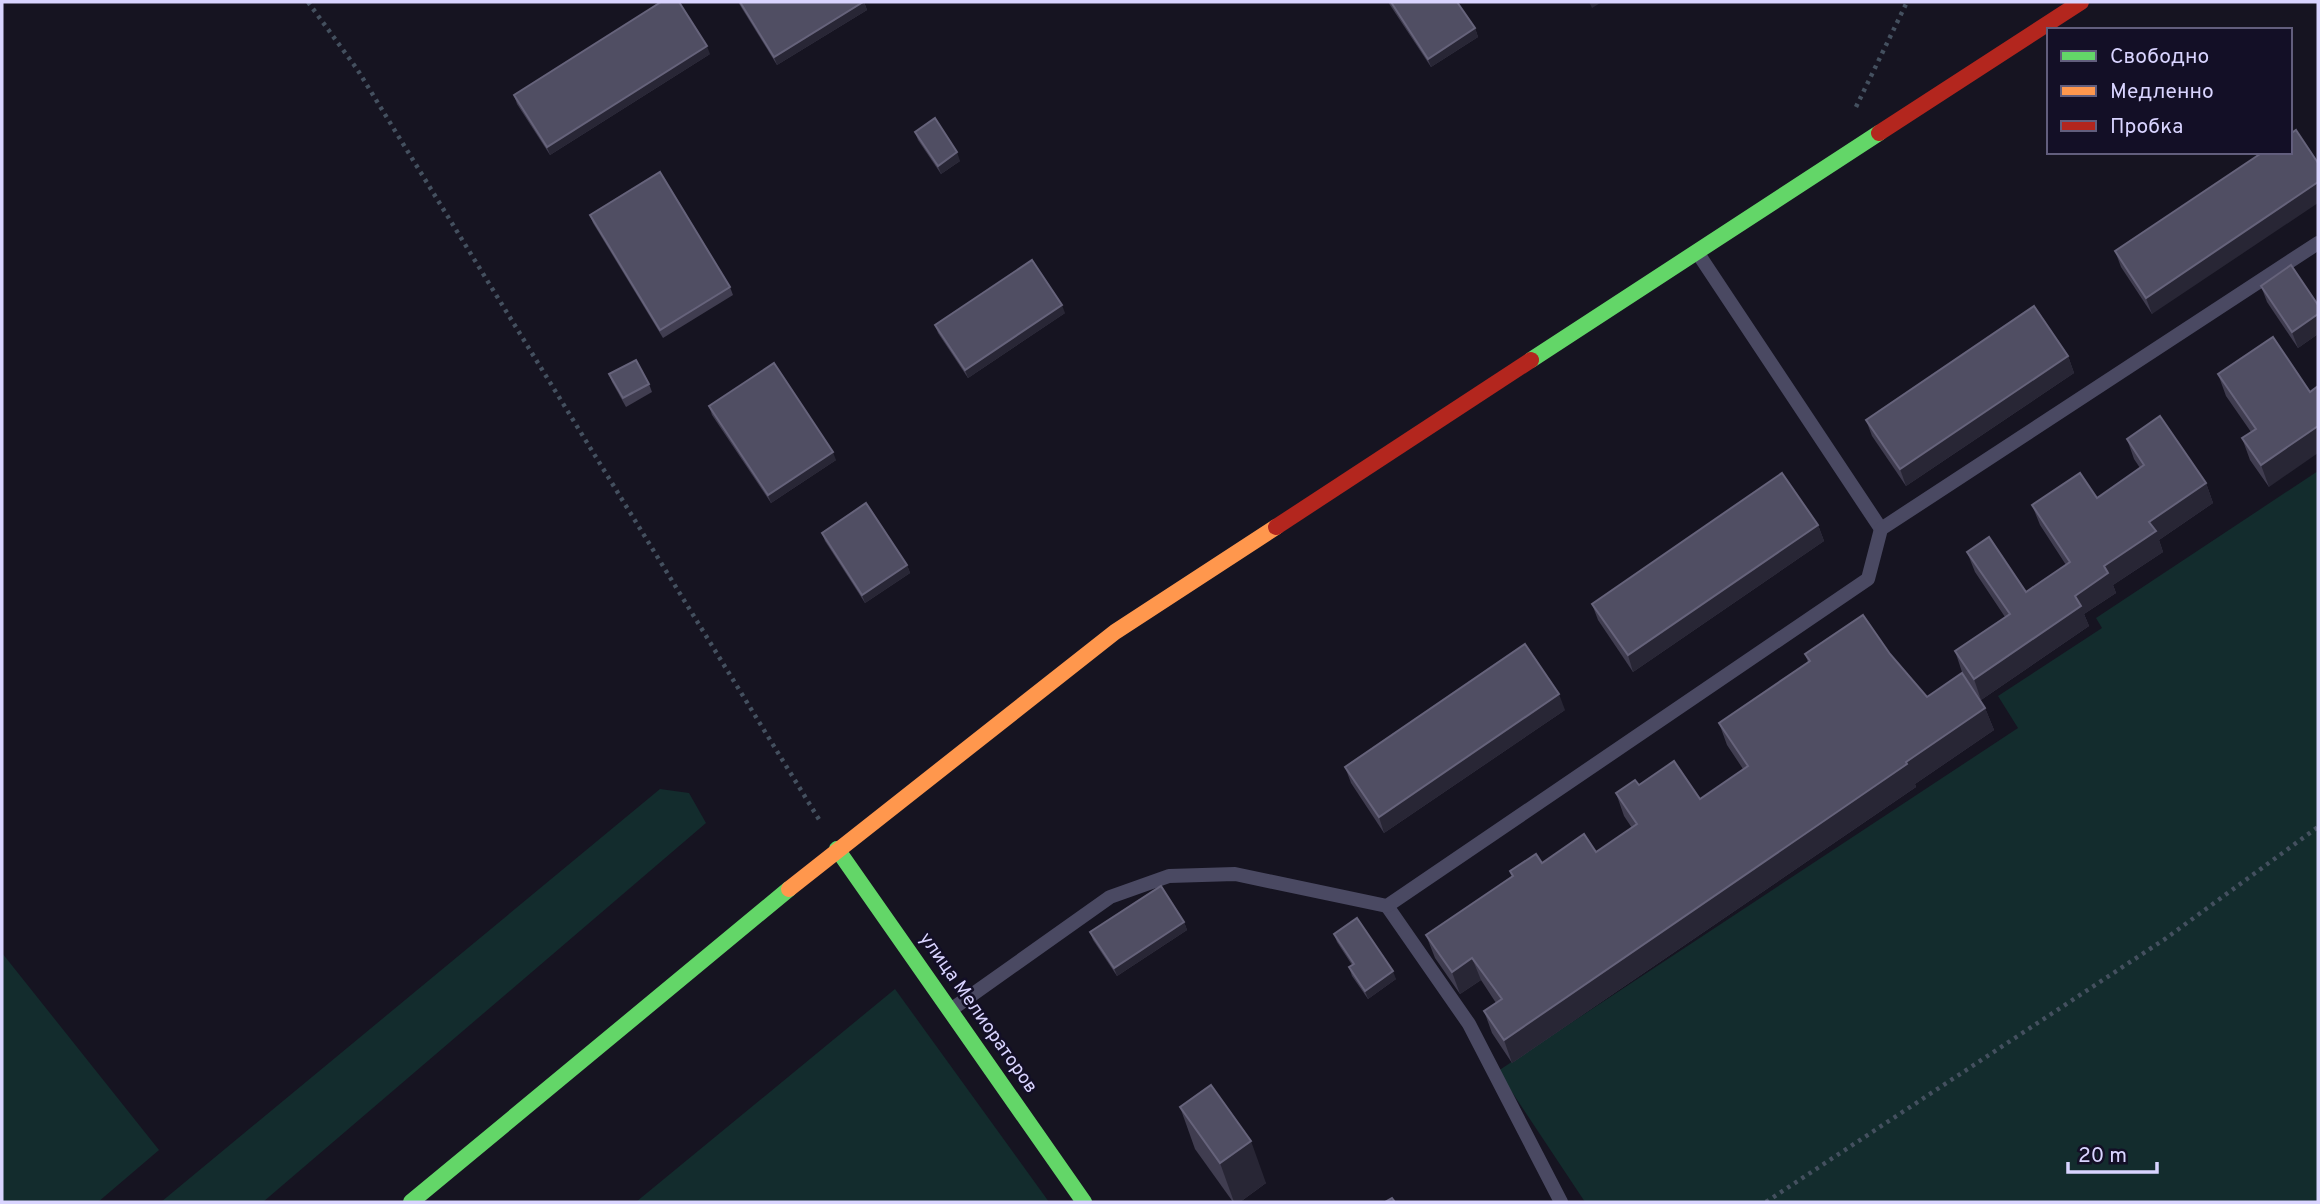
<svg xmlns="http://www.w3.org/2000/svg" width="2320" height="1204" viewBox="0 0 2320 1204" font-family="Overpass,sans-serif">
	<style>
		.green { fill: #132c2d }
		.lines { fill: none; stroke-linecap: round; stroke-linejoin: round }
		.path { stroke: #44505f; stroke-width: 4.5; stroke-dasharray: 3.5 5; stroke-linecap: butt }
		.lane { stroke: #4a4962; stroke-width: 14 }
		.fast { stroke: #63d668; stroke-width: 16 }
		.slow { stroke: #ff974d; stroke-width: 16 }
		.jam { stroke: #b3261e; stroke-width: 16 }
		.wall { fill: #403d50 }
		.shaded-wall { fill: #282635 }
		.building { fill: #504e63; stroke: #66637b; stroke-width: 2 }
		.labels { text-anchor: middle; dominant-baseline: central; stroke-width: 5; stroke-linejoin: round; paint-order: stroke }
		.street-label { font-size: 19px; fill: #d9d4ff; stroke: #130f26 }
	</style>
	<rect width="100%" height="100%" fill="#161421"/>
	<g class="green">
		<polygon points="2318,471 2318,1202 1585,1202 1498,1071 2018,728 1998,696 2102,628 2096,618"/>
		<polygon points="660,789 689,793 706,823 263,1202 161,1202"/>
		<polygon points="2,953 159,1150 98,1202 2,1202"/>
		<polygon points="895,989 1049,1202 636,1202"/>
	</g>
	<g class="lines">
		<g class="path">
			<polyline points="308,2 357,69 820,821"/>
			<polyline points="1856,107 1907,2"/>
			<polyline points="1766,1202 2165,939 2318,827"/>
		</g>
		<g class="lane">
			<polyline points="1697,252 1881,529"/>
			<polyline points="1387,906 1469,1024 1561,1202"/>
			<polyline points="952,1009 1110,897 1169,876 1235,874 1387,906 1868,579 1881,529 2318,243"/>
		</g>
		<g class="fast">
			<polyline points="1531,360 1879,133"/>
			<polyline points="837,849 1084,1202"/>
			<polyline points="411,1202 789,889"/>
		</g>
		<polyline class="slow" points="789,889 1115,632 1276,527"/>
		<g class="jam">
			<polyline points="1879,133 2081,2"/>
			<polyline points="1276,527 1531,360"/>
		</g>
	</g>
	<g class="wall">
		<polygon points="738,2 864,2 867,10 777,65"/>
		<polygon points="1388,2 1457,2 1475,28 1478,37 1431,67"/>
		<polygon points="710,54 550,155 517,104 514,95"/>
		<polygon points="915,132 960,161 941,174 918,140"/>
		<polygon points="2263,152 2152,314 2121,267 2115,251"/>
		<polygon points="590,215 730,287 733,295 663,338 593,223"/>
		<polygon points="2261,286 2318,305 2318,334 2298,348 2267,302"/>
		<polygon points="1065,313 968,378 938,333 935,325"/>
		<polygon points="2068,356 2074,373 1906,486 1872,436 1866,420"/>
		<polygon points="609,374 649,384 652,392 626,407 612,382"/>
		<polygon points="2218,374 2310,392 2269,487 2250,460 2242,438 2251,432 2226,396"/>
		<polygon points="709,406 836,460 771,503 712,415"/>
		<polygon points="2127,439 2206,483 2213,503 2159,540 2163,552 2113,585 2116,593 2084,614 2089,626 1981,700 1962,672 1955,651 2005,617 1975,572 1967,552 2026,592 2066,565 2040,525 2032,505 2097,498 2140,468 2134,459"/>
		<polygon points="1818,525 1824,541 1633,672 1598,620 1592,604"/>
		<polygon points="822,533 907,565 910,573 865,603 825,541"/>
		<polygon points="1805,654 1890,654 1927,697 1985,708 1994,730 1915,784 1916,787 1512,1063 1492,1033 1484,1011 1496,1003 1481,980 1460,994 1435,958 1426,935 1512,877 1510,871 1542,863 1596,852 1632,828 1624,816 1616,793 1639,785 1700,799 1743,769 1727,745 1719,723 1808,662"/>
		<polygon points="1565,710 1384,833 1351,783 1345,767"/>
		<polygon points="1184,922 1187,930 1117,976 1093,940 1090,932"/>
		<polygon points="1334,934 1396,979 1368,999 1352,976 1349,967 1352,965 1337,942"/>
		<polygon points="1180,1107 1266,1183 1240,1202 1233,1202 1195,1149"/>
	</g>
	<g class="shaded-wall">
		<polygon points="864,2 867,10 777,65 774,57"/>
		<polygon points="1589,2 1602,2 1592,8"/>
		<polygon points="1475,28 1478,37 1431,67 1428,59"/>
		<polygon points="707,46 710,54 550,155 547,147"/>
		<polygon points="957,152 960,161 941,174 938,166"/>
		<polygon points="2318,182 2318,203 2152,314 2146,298"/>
		<polygon points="1062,305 1065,313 968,378 965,370"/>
		<polygon points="2318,314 2318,334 2298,348 2292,332"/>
		<polygon points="2068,356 2074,373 1906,486 1900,469"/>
		<polygon points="2318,426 2318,453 2269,487 2261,465"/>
		<polygon points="833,452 836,460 771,503 768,495"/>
		<polygon points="2206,483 2213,503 2159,540 2163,552 2113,585 2116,593 2084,614 2089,626 1981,700 1974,679 2104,566 2149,522"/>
		<polygon points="1818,525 1824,541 1633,672 1628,655"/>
		<polygon points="907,565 910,573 865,603 862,595"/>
		<polygon points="1559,694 1565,710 1384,833 1379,817"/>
		<polygon points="1985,708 1994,730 1915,784 1916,787 1512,1063 1504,1040"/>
		<polygon points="1184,922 1187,930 1117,976 1114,968"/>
		<polygon points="1472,958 1481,980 1460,994 1452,972"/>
		<polygon points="1393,971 1396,979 1368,999 1365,991"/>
		<polygon points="1251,1141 1266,1183 1240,1202 1234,1202 1220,1163"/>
	</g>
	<g class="building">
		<polygon points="661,2 679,2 707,46 547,147 514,95"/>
		<polygon points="740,2 863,2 774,57"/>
		<polygon points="1391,2 1457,2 1475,28 1428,59"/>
		<polygon points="935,118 957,152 938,166 915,132"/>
		<polygon points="2296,130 2318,163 2318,182 2146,298 2115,251 2263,152 2290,152 2290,134"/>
		<polygon points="660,172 730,287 660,330 590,215"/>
		<polygon points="1032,260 1062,305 965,370 935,325"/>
		<polygon points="2291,265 2318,305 2318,314 2292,332 2261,286"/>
		<polygon points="2034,306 2068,356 1900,469 1866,420"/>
		<polygon points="2273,337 2310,392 2318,386 2318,426 2261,465 2242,438 2256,429 2218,374"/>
		<polygon points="636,360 649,384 623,398 609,374"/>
		<polygon points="774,363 833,452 768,495 709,406"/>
		<polygon points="2160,416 2206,483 2149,522 2156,531 2104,566 2108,573 2075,596 2081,606 1974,679 1955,651 2010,614 1967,552 1989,537 2026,592 2070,562 2032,505 2080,473 2097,498 2144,465 2127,439"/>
		<polygon points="1782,473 1818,525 1628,655 1592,604"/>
		<polygon points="866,503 907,565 862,595 822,533"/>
		<polygon points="1863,615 1890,654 1927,697 1962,673 1985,708 1906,762 1907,764 1504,1040 1484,1011 1502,999 1472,958 1452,972 1426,935 1513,876 1510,871 1536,854 1542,863 1584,834 1596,852 1637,824 1616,793 1635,780 1639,785 1674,761 1700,799 1748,766 1719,723 1810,661 1805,654"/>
		<polygon points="1525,644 1559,694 1379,817 1345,767"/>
		<polygon points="1161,886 1184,922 1114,968 1090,932"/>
		<polygon points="1357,918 1393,971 1365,991 1349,967 1354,964 1334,934"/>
		<polygon points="1211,1085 1251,1141 1220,1163 1180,1107"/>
		<polygon points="1392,1198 1395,1202 1385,1202"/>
	</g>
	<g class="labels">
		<g class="street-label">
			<text transform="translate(978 1013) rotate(55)">улица Мелиораторов</text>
		</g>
	</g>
	<rect width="2320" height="1204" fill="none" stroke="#d9d4ff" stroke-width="7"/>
	<rect x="2047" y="28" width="245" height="126" fill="#130f26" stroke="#625e7d" stroke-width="2"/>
	<rect x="2061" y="51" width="35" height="10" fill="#63d668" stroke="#625e7d" stroke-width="2"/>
	<text x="2110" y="63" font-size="21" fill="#d9d4ff">Свободно</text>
	<rect x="2061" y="86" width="35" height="10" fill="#ff974d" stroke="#625e7d" stroke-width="2"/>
	<text x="2110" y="98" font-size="21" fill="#d9d4ff">Медленно</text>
	<rect x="2061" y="121" width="35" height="10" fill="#b3261e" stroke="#625e7d" stroke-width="2"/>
	<text x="2110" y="133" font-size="21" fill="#d9d4ff">Пробка</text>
	<path d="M2068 1162v10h89v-10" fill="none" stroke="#d9d4ff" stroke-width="3.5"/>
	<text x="2078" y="1162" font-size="21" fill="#d9d4ff" stroke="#130f26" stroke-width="5" paint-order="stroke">20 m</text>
</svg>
